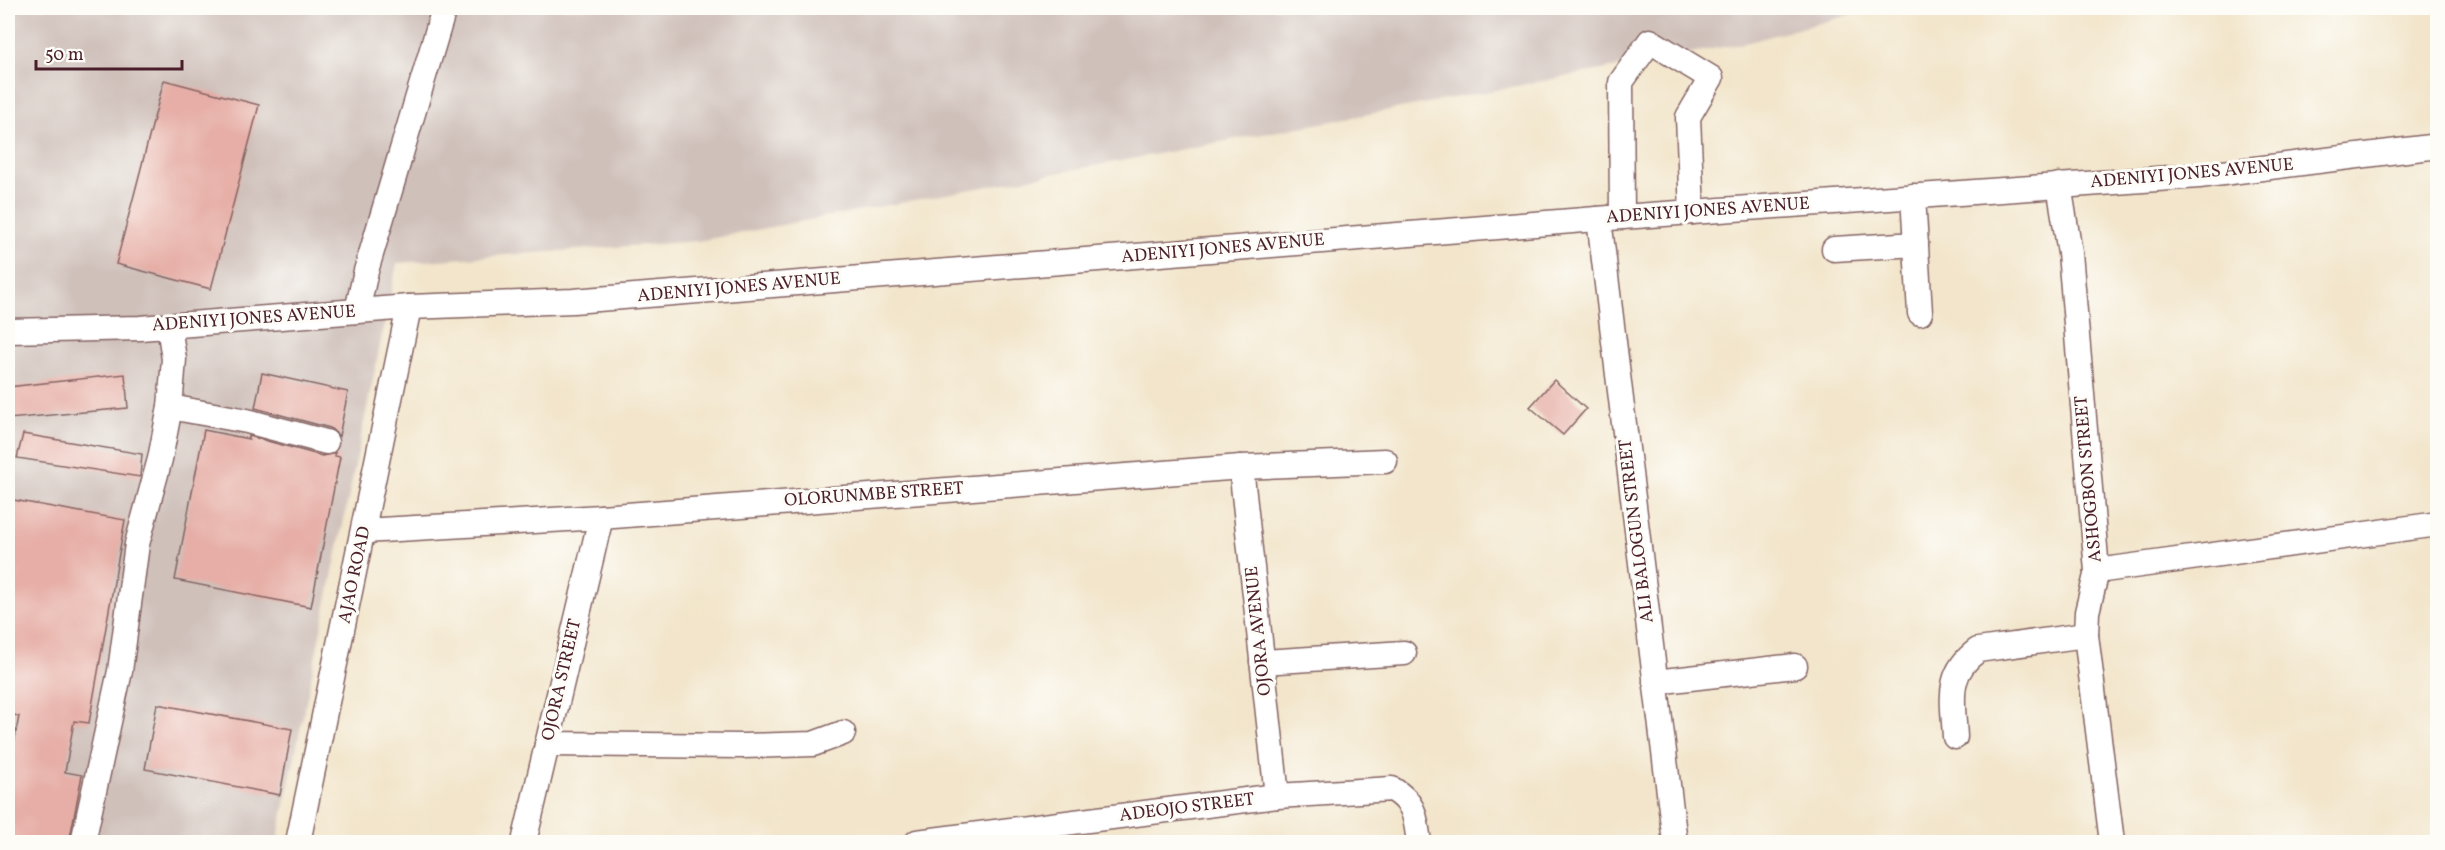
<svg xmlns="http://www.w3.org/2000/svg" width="2445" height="850" viewBox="0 0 2445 850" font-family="Vollkorn,serif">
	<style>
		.industrial { fill: #cfc0ba }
		.building { fill: #e6aea6 }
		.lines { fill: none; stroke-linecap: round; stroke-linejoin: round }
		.minor-casing { stroke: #856463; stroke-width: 27 }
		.minor { stroke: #fff; stroke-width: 24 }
		.labels { text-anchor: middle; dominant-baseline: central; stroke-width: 6; stroke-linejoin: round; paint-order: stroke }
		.street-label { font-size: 18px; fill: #4a1f2b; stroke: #fdfcf7 }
	</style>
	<rect width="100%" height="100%" fill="#fdfcf7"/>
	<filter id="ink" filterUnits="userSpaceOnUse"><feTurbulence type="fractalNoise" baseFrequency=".0167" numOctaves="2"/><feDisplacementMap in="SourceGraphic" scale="12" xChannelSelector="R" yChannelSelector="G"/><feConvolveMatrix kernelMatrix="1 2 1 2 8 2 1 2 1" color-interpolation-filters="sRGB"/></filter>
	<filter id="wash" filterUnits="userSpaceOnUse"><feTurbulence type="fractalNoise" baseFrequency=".008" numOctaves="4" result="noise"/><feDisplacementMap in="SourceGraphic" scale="24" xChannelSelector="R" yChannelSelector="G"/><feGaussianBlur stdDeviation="1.35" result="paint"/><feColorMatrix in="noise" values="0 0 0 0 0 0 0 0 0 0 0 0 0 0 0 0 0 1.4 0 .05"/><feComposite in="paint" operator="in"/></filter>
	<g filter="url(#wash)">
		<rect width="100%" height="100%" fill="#f2e5cb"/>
		<polygon class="industrial" points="8,8 1875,8 1749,42 698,241 397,263 277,842 8,842"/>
		<g id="blocks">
			<g class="building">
				<polygon points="164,80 259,105 211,289 116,264"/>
				<polygon points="262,373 348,392 339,436 330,428 255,408"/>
				<polygon points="125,374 128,408 8,419 8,387"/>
				<polygon points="1554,380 1586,409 1563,435 1530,407"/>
				<polygon points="204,430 249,439 249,436 322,456 335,453 335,456 340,457 311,607 175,580"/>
				<polygon points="23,434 142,454 140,477 17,458"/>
				<polygon points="8,499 125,520 89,723 74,721 65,772 82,775 69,843 8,843 8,758 11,759 19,716 8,714"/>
				<polygon points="157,704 292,729 280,795 145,769"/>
			</g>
		</g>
	</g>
	<g filter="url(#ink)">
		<use href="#blocks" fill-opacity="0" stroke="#856463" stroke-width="1.5"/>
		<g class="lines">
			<g class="minor-casing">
				<g id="minor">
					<polyline points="2059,185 2070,253 2097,571 2087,612 2086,635 2112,842"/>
					<polyline points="1913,196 1920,313"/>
					<polyline points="1622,217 1621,82 1650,41 1711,78 1688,117 1692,212"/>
					<polyline points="1599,219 1675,842"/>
					<polyline points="1834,249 1916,244"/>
					<polyline points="357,311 366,271 444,9"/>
					<polyline points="8,331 140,328 409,307 573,301 1622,217 2199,176 2438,146"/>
					<polyline points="170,407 247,421 326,442"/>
					<polyline points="1241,467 1277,796"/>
					<polyline points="364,531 601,517 1241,467 1385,461"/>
					<polyline points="2097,571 2438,524"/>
					<polyline points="1262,662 1404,653"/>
					<polyline points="1655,682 1795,666"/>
					<path d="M 1955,737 C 1953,700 1945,674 1978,650 L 2086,635"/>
					<polyline points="547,744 742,746 813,744 843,733"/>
					<polyline points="83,842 120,671 137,544 160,459 170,407 174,359 169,326"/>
					<polyline points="298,842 409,307"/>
					<polyline points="524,842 601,517"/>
					<path d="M 917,842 L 1277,796 L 1392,789 C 1416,803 1415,817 1419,842"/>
				</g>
			</g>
			<use href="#minor" class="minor"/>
		</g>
	</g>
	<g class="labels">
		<g class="street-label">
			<text transform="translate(2192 174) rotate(-5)">ADENIYI JONES AVENUE</text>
			<text transform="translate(1708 211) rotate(-4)">ADENIYI JONES AVENUE</text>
			<text transform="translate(1223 249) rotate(-5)">ADENIYI JONES AVENUE</text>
			<text transform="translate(739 288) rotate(-5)">ADENIYI JONES AVENUE</text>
			<text transform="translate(254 319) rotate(-4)">ADENIYI JONES AVENUE</text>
			<text transform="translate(2089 479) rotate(-95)">ASHOGBON STREET</text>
			<text transform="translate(874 495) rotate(-4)">OLORUNMBE STREET</text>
			<text transform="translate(1637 531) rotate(-97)">ALI BALOGUN STREET</text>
			<text transform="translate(355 575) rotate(-78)">AJAO ROAD</text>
			<text transform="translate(1259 631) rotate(-96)">OJORA AVENUE</text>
			<text transform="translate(562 680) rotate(-77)">OJORA STREET</text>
			<text transform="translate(1187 808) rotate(-7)">ADEOJO STREET</text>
		</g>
	</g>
	<rect width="2445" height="850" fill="none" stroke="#fdfcf7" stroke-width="30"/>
	<path d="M36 60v9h146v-9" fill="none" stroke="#4a1f2b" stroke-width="3"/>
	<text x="45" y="60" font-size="18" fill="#4a1f2b" stroke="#fdfcf7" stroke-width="4.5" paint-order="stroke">50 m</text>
</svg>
